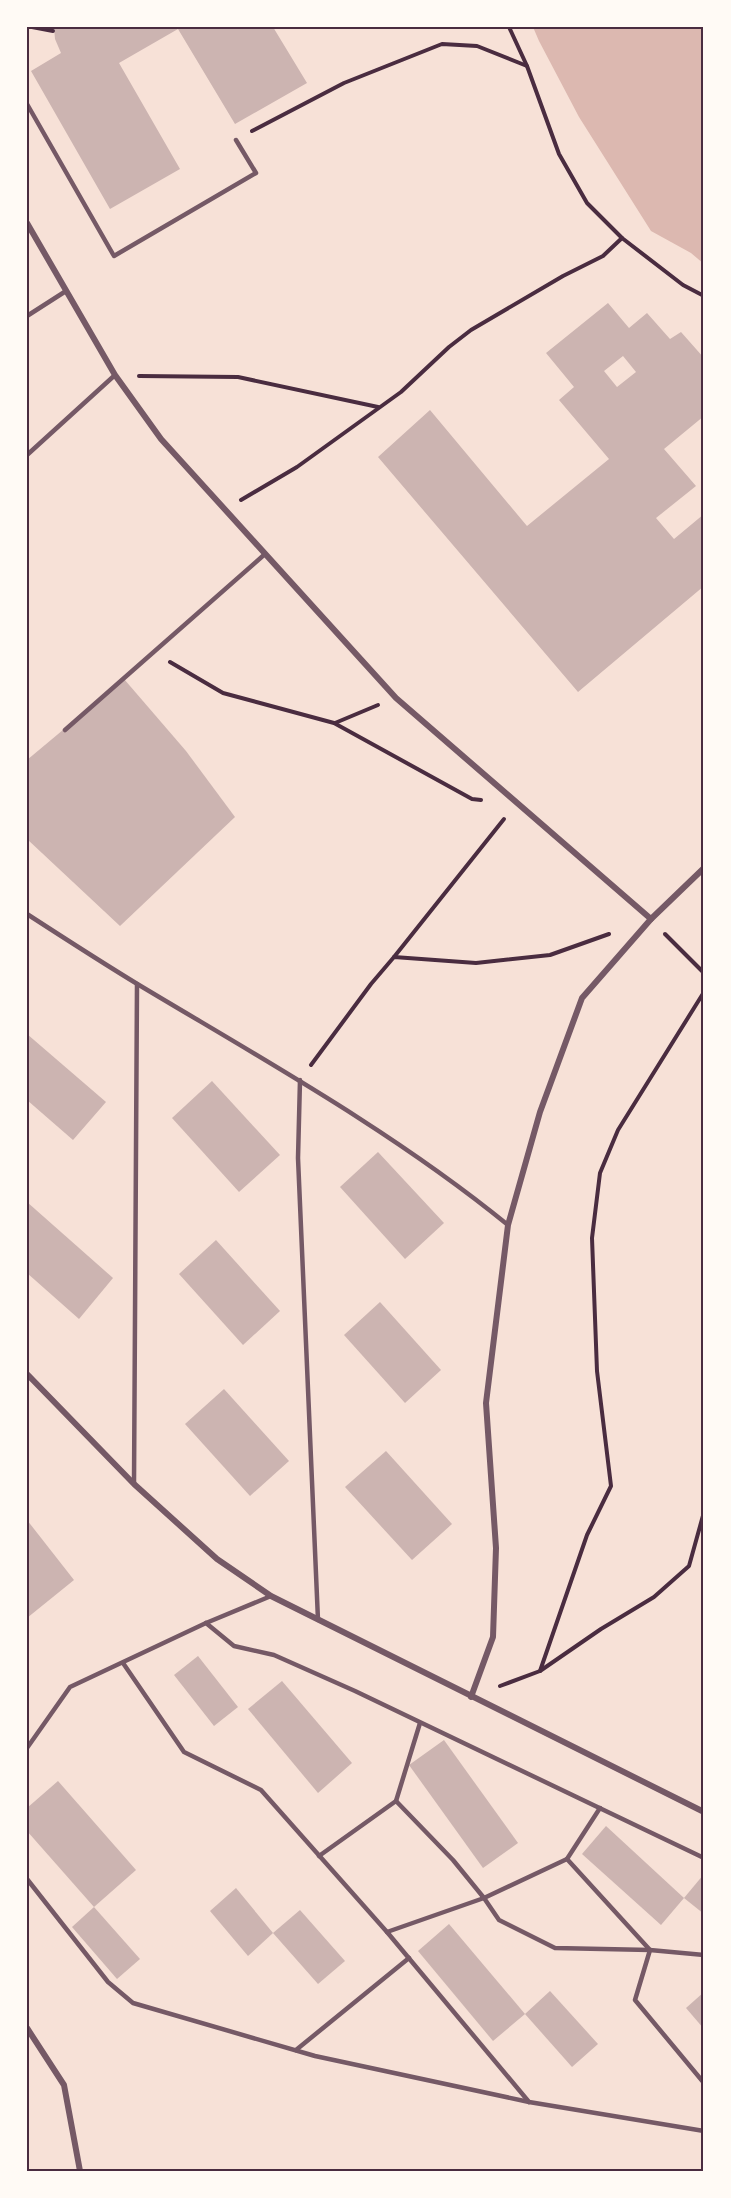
<svg xmlns="http://www.w3.org/2000/svg" width="731" height="2198" viewBox="0 0 731 2198" font-family="Helvetica,sans-serif">
	<style>
		.water { fill: #dcb8b0 }
		.building { fill: #ccb4b1; fill-rule: evenodd }
		.lines { fill: none; stroke-linecap: round; stroke-linejoin: round }
		.path { stroke: #4a2c40; stroke-width: 4 }
		.service { stroke: #755966; stroke-width: 4.5 }
		.minor { stroke: #755966; stroke-width: 6 }
		.neatline { fill: none; stroke: #4a2c40; stroke-width: 2 }
	</style>
	<rect width="100%" height="100%" fill="#f7e1d7"/>
	<polygon class="water" points="533,27 704,27 704,264 691,253 651,231 579,117 539,41"/>
	<g class="building">
		<polygon points="54,27 273,27 307,83 235,124 178,29 119,63 180,169 110,209 31,71 61,53 55,39"/>
		<path d="M 608,303 L 629,328 L 647,313 L 670,339 L 681,332 L 704,358 L 704,416 L 664,449 L 696,486 L 656,518 L 674,539 L 704,514 L 704,586 L 578,692 L 378,457 L 430,410 L 527,526 L 609,459 L 559,400 L 574,387 L 546,353 ZM 623,356 L 636,372 L 617,387 L 604,371 Z"/>
		<polygon points="124,679 186,751 235,817 120,926 27,839 27,760"/>
		<polygon points="27,1034 106,1102 73,1140 27,1100"/>
		<polygon points="212,1081 280,1155 239,1192 172,1118"/>
		<polygon points="378,1152 444,1223 405,1259 340,1187"/>
		<polygon points="27,1202 113,1278 79,1319 27,1273"/>
		<polygon points="216,1240 280,1311 243,1345 179,1274"/>
		<polygon points="380,1302 441,1370 405,1403 344,1335"/>
		<polygon points="224,1389 289,1461 250,1496 185,1424"/>
		<polygon points="386,1451 452,1524 412,1560 345,1487"/>
		<polygon points="27,1520 74,1580 27,1618"/>
		<polygon points="198,1656 238,1707 214,1726 174,1675"/>
		<polygon points="282,1681 352,1763 318,1793 248,1709"/>
		<polygon points="444,1740 518,1843 483,1868 409,1765"/>
		<polygon points="58,1781 136,1870 94,1907 27,1831 27,1808"/>
		<polygon points="606,1826 684,1898 661,1925 582,1854"/>
		<polygon points="704,1874 704,1914 684,1898"/>
		<polygon points="236,1888 273,1933 248,1956 210,1911"/>
		<polygon points="94,1907 140,1959 117,1979 72,1927"/>
		<polygon points="300,1910 345,1961 318,1984 273,1933"/>
		<polygon points="449,1924 525,2014 493,2041 418,1951"/>
		<polygon points="550,1991 598,2044 572,2067 525,2014"/>
		<polygon points="704,1992 704,2029 686,2008"/>
	</g>
	<g class="lines">
		<g class="path">
			<polyline points="32,27 53,31"/>
			<polyline points="509,27 527,66 559,154 587,203 622,238 683,285 704,296"/>
			<polyline points="252,131 344,83 442,44 477,46 527,66"/>
			<polyline points="139,376 238,377 378,407"/>
			<polyline points="241,500 297,467 401,392 449,347 471,330 563,276 603,256 622,238"/>
			<polyline points="170,662 223,693 334,723 472,799 481,800"/>
			<polyline points="335,723 378,705"/>
			<polyline points="665,934 704,973"/>
			<polyline points="394,957 504,819"/>
			<polyline points="311,1065 371,984 394,957 476,963 550,955 609,934"/>
			<polyline points="540,1671 587,1535 611,1486 597,1371 592,1238 600,1173 618,1130 704,992"/>
			<polyline points="500,1686 540,1671 601,1629 654,1597 689,1566 704,1512"/>
		</g>
		<g class="service">
			<polyline points="27,104 114,256 256,173 236,140"/>
			<polyline points="27,316 66,291"/>
			<polyline points="27,455 115,375"/>
			<polyline points="65,730 265,554"/>
			<path d="M 27,914 C 64,938 101,962 139,985 C 264,1060 394,1132 508,1225"/>
			<polyline points="300,1080 298,1158 318,1620"/>
			<polyline points="134,1484 137,984"/>
			<polyline points="206,1623 234,1646 274,1655 355,1691 704,1858"/>
			<polyline points="123,1663 184,1752 261,1790 387,1932 529,2102"/>
			<polyline points="27,1748 70,1687 206,1623 271,1596"/>
			<polyline points="396,1801 420,1723"/>
			<polyline points="319,1856 396,1801 453,1860 484,1898 499,1920 555,1948 650,1950 704,1955"/>
			<polyline points="567,1859 650,1950 635,2000 704,2083"/>
			<polyline points="27,1879 108,1982 133,2003 315,2056 529,2102 704,2131"/>
			<polyline points="387,1932 484,1898 567,1859 600,1808"/>
			<polyline points="296,2050 409,1958"/>
		</g>
		<g class="minor">
			<polyline points="27,223 115,375 161,439 396,698 651,919"/>
			<polyline points="27,1374 134,1484 217,1559 271,1596 704,1812"/>
			<polyline points="471,1697 493,1637 496,1548 486,1403 508,1225 540,1112 582,998 651,919 704,868"/>
			<polyline points="27,2028 64,2085 80,2171"/>
		</g>
	</g>
	<rect width="731" height="2198" fill="none" stroke="#fffaf5" stroke-width="57"/>
	<rect x="28" y="28" width="674" height="2142" class="neatline"/>
</svg>
